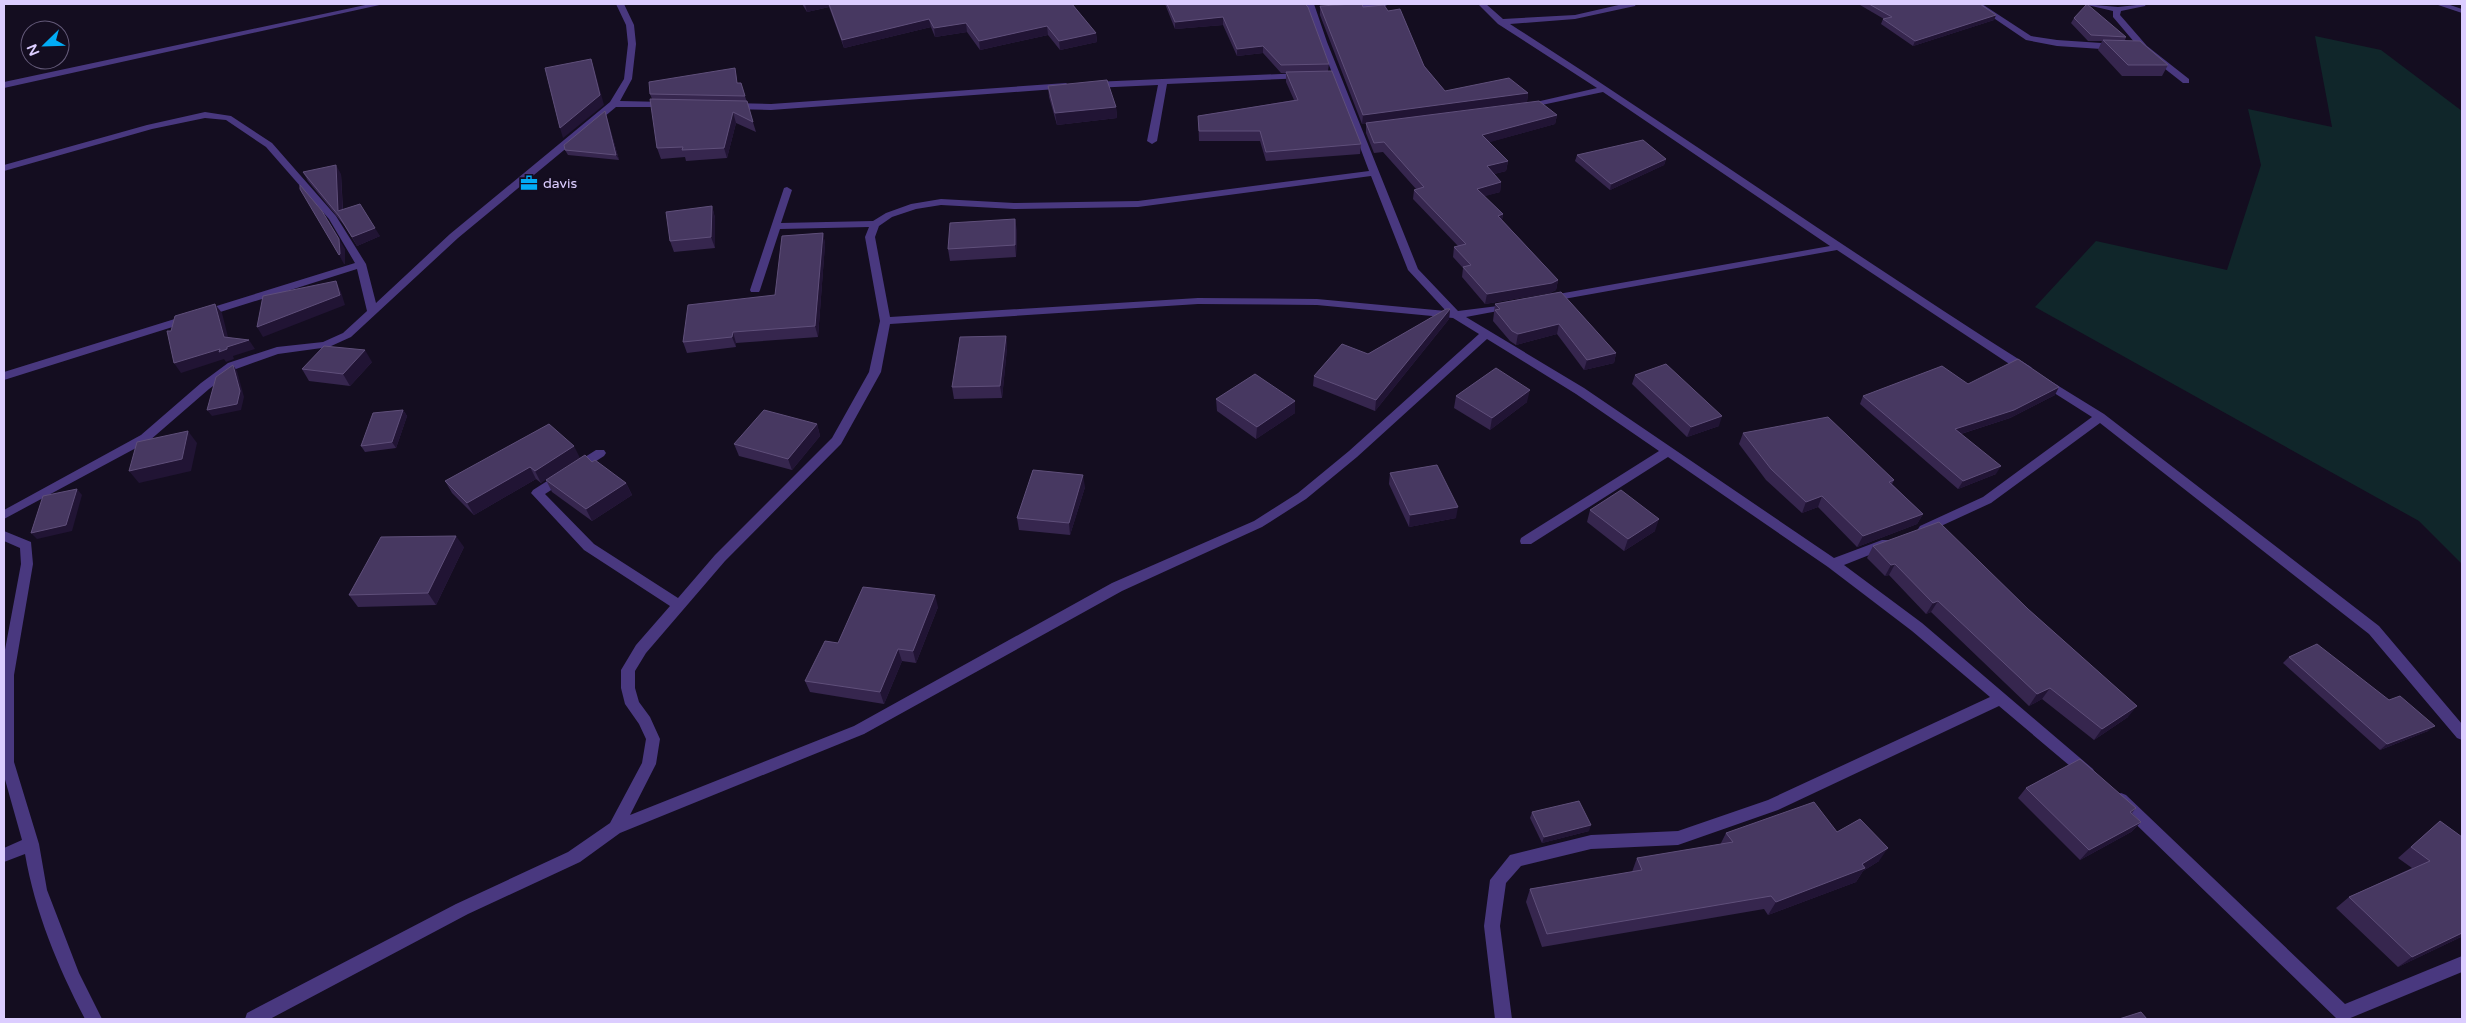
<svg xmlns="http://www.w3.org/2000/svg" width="2466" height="1023" viewBox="0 0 2466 1023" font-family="'Varela Round',sans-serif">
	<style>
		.green { fill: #10262a }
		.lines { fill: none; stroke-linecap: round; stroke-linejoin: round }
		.minor { fill: #49387f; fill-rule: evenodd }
		.wall { fill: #36264e }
		.shaded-wall { fill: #211434 }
		.building { fill: #473861; stroke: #5f4f7a }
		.labels { text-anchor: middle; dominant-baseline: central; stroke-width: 4.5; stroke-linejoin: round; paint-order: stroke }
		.far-poi-label { font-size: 14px; fill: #dccdff; stroke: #140d20; text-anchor: start }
	</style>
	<rect width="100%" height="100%" fill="#140d20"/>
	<polygon class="green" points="2315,36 2381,50 2462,111 2462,564 2419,521 2035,307 2096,241 2227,270 2261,165 2248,109 2332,127"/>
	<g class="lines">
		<g class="minor">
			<polygon points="370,4 384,4 4,88 4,82"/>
			<polygon points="616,4 624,4 634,25 636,44 632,79 620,101 666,102 669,103 669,107 616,107 458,238 351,337 329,347 278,354 236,369 209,389 149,441 4,519 4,510 141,435 201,383 228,363 277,347 323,342 343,333 367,311 357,269 4,380 4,372 355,263 329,219 266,147 226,120 205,118 152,129 4,171 4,165 147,125 205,112 231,116 272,143 336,216 366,264 376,303 450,234 610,102 624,79 628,44 626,25"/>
			<path d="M 1306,4 L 1314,4 L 1327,42 L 1418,269 L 1458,311 L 1514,304 L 1515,306 L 1514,308 L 1466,317 L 1584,388 L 1834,558 L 1882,540 L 1892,540 L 1893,543 L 1892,546 L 1844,565 L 1922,623 L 2093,769 L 2095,773 L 2093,777 L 2088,779 L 2083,777 L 1999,706 L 1778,810 L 1678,845 L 1591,849 L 1521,866 L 1506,883 L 1500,926 L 1512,1019 L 1495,1019 L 1484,926 L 1490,880 L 1510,855 L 1591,835 L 1678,831 L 1768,800 L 1990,697 L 1912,631 L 1828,567 L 1668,457 L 1531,544 L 1521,544 L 1520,541 L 1521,538 L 1659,451 L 1576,394 L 1487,339 L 1357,457 L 1306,499 L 1262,527 L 1122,591 L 864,734 L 620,833 L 580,862 L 468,914 L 270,1019 L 245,1019 L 247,1013 L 456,904 L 568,852 L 610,823 L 642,763 L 646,739 L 639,724 L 625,704 L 621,688 L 621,670 L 636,645 L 670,606 L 584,550 L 531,493 L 533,490 L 596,450 L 604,450 L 606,453 L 604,456 L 545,494 L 594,544 L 678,598 L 715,555 L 832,438 L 869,372 L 880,321 L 865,237 L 869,227 L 780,229 L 760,290 L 759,292 L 751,292 L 750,290 L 784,188 L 787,187 L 792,190 L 781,223 L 873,221 L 886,213 L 911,204 L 941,199 L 1014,203 L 1138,201 L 1369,171 ZM 1371,176 L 1408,270 L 1446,311 L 1317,299 L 1198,298 L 890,317 L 875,237 L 879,226 L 892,217 L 916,209 L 941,205 L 1014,209 L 1138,207 ZM 1198,304 L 1317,305 L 1453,318 L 1479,334 L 1349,451 L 1298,493 L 1254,521 L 1112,583 L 854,726 L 630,815 L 656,764 L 660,739 L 650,717 L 639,702 L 635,688 L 635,671 L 646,653 L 725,561 L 841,444 L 881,372 L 890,324 Z"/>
			<polygon points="1357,4 1389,4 1385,6 1346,9 1342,7"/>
			<path d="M 1478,4 L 1486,4 L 1503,19 L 1575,15 L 1623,4 L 1636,4 L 1635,6 L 1575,19 L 1510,24 C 1685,136 1855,256 2031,367 L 2033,370 L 2031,373 L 2023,373 L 1837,250 L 1547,302 L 1543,301 L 1542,299 L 1547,296 L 1830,246 L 1603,92 L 1523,109 L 1523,105 L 1597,88 L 1498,24 Z"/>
			<polygon points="1973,4 1982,4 2031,36 2057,40 2116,44 2120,47 2116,50 2057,46 2026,40"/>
			<polygon points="2083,4 2118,7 2146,4 2145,6 2121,11 2120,15 2147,46 2189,79 2189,83 2183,83 2141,50 2113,17 2113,11"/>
			<polygon points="2435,4 2447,4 2462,9 2462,13"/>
			<polygon points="1303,73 1307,76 1306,78 1167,84 1157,141 1152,144 1147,141 1158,85 1093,88 1089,85 1093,82"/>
			<polygon points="1066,83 1070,86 1069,88 771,110 731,109 727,106 731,103 771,104"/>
			<polygon points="2044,377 2104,414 2379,626 2462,724 2462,740 2457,738 2369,634 2100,423 1991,503 1928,532 1920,532 1918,529 1920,526 1983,497 2092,417 2040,384 2038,381 2040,378"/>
			<path d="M 4,531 L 31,542 L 33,564 L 14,675 L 14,762 L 39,844 L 47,890 L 79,973 L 102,1019 L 85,1019 C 58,967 35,912 25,854 L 4,862 L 4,848 L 22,840 L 4,776 L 4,655 L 21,564 L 20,548 L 4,541 Z"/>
			<polygon points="2121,793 2126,795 2345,1004 2462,956 2462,972 2348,1019 2337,1019 2116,805 2113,800 2116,795"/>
		</g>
	</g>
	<g class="wall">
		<polygon points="802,4 1072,4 1096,33 1097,42 1060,50 1048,35 980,50 967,32 935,37 931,27 844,48 829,7 807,12"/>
		<polygon points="1165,4 1305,4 1329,64 1328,71 1361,144 1360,154 1266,161 1260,141 1199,141 1198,116 1294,100 1286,82 1286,73 1281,73 1263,53 1237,56 1223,25 1175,29"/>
		<polygon points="1860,4 1966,4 1996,15 1994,20 1913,46 1881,24 1883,19 1884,19 1860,5"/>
		<polygon points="1320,6 1363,7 1388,11 1424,66 1445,91 1528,93 1527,102 1450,112 1557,115 1555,124 1489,142 1508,161 1506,171 1494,174 1501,182 1500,192 1484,196 1503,214 1502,220 1558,280 1556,290 1550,293 1485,304 1462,277 1463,268 1453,257 1454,247 1458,246 1413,199 1414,190 1416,189 1383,152 1374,153 1366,133 1366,123 1362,124 1320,15"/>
		<polygon points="2074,18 2126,37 2125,40 2168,65 2162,76 2122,76 2098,50 2102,41 2088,41 2071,23"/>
		<polygon points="736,73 737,83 741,83 756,132 736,123 727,158 686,161 685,157 661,159 657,148 652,99 650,94"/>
		<polygon points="1048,86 1116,107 1117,118 1057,125 1049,97"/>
		<polygon points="605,111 619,160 568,155 565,150"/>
		<polygon points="1577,155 1666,159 1664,165 1610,190 1575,161"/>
		<polygon points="303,172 341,174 343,210 380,236 357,246 344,225 308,181"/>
		<polygon points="712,206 715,218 715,248 674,252 670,241"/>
		<polygon points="1017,230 1016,257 950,261 948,249"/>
		<polygon points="823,233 825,244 818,337 736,343 736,347 687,353 683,342 775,295"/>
		<polygon points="1561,292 1616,353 1614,363 1584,370 1557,334 1516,345 1510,341 1493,321 1495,304"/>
		<polygon points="1450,309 1449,319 1375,411 1313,386 1314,376 1368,354"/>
		<polygon points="1006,336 1007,348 1002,398 954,399 952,387"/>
		<polygon points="372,362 350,386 309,381 302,369"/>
		<polygon points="1635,375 1719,426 1687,437 1632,384"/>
		<polygon points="1968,384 2055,395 2010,418 1961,434 1996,474 1958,489 1860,404 1863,396"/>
		<polygon points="1456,396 1527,402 1490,430 1454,408"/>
		<polygon points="1216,399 1295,413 1256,439 1217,411"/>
		<polygon points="403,410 407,416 396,448 365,452 361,446"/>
		<polygon points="817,424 820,436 792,470 739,456 734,444"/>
		<polygon points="1743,433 1894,480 1892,484 1923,514 1917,524 1857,547 1818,507 1802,513 1766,480 1739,444"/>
		<polygon points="574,446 541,483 536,479 474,515 452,493 445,481"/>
		<polygon points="592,462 626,483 632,495 592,521 552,492 546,480"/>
		<polygon points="1390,473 1456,518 1409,527 1389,484"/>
		<polygon points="1085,487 1070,535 1019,530 1017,518"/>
		<polygon points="1590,510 1655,531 1624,551 1587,522"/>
		<polygon points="1873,546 2128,717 2094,740 2042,699 2029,706 1931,612 1926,614 1889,575 1885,576 1867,558"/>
		<polygon points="464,547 436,605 358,607 349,595"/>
		<polygon points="938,607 916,663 902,661 884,704 810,692 805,681 838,643"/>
		<polygon points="2289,657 2389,700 2428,731 2380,750 2283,663"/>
		<polygon points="2026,788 2136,808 2132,813 2141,822 2131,832 2080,860 2018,798"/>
		<polygon points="1532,812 1589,831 1542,843 1530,818"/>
		<polygon points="2440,821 2461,937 2398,967 2336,908 2349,897 2412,868 2398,858"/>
		<polygon points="1837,832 1879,861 1863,871 1856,882 1768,915 1764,909 1542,947 1526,902 1530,889 1632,872 1637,858 1720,845 1726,833"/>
	</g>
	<g class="shaded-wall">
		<polygon points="805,4 828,4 829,7 807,12"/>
		<polygon points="1996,15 1994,20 1913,46 1915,41"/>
		<polygon points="1223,17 1223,25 1175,29 1175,22"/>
		<polygon points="929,19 931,27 844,48 842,40"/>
		<polygon points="966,23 967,32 935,37 934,28"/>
		<polygon points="1047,26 1048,35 980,50 979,41"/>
		<polygon points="1096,33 1097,42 1060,50 1059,41"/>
		<polygon points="1263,46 1263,53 1237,56 1237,49"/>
		<polygon points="591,59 594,68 604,105 563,138 560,128"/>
		<polygon points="1528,93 1527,102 1362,124 1363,115"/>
		<polygon points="1116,107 1117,118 1057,125 1055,113"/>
		<polygon points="605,111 607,117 619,160 616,155"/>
		<polygon points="733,112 736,123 727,158 724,148"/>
		<polygon points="1557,115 1555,124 1480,145 1482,135"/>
		<polygon points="1666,159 1664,165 1610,190 1611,184"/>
		<polygon points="1508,161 1506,171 1486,176 1487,166"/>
		<polygon points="336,165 341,174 343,220 338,211"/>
		<polygon points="1501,182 1500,192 1475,199 1477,189"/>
		<polygon points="712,206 715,218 715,248 711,237"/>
		<polygon points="1503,214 1501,224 1498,216"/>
		<polygon points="1015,219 1017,230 1016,257 1015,245"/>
		<polygon points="375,228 380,236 357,246 352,237"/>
		<polygon points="823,233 825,244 818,337 815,326"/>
		<polygon points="339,239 345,249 345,264 344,264 339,255"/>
		<polygon points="1558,280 1556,290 1550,293 1485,304 1487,294"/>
		<polygon points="336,281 341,292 345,305 263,337 257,327"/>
		<polygon points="215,304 222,313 230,345 249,340 255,349 233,356 234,359 226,362 224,359 181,373 174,363 224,337"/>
		<polygon points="1450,309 1449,319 1375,411 1376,400"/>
		<polygon points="1559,324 1557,334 1516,345 1518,334"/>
		<polygon points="733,332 736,343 736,347 732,337"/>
		<polygon points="1006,336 1007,348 1002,398 1000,386"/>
		<polygon points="365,350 372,362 350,386 343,374"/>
		<polygon points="1616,353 1614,363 1584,370 1587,360"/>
		<polygon points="233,365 237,371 244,397 241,410 212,416 207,410"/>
		<polygon points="2059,387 2055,395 2010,418 1951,437 1955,429"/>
		<polygon points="1530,390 1527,402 1490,430 1492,418"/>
		<polygon points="1295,401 1295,413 1256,439 1257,427"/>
		<polygon points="403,410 407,416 396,448 392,442"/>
		<polygon points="1722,416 1719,426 1687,437 1691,427"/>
		<polygon points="817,424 820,436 792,470 788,459"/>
		<polygon points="188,431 197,443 191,471 139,483 129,471"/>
		<polygon points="574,446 580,458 541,483 535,471"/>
		<polygon points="2001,466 1996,474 1958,489 1963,481"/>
		<polygon points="530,467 536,479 474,515 467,503"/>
		<polygon points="1083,475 1085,487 1070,535 1069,523"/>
		<polygon points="626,483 632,495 592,521 586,509"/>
		<polygon points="77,489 82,495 72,531 37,539 31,533"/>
		<polygon points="1822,496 1818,507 1802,513 1806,502"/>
		<polygon points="1458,507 1456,518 1409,527 1410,515"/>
		<polygon points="1923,514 1917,524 1857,547 1863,536"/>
		<polygon points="1659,519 1655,531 1624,551 1628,539"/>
		<polygon points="456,536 464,547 436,605 428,593"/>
		<polygon points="1895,564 1889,575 1885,576 1891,565"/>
		<polygon points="935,595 938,607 916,663 913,651"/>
		<polygon points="1938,601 1931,612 1926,614 1933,603"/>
		<polygon points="898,649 902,661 884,704 880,692"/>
		<polygon points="2050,688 2042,699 2029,706 2037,694"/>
		<polygon points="2137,706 2128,717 2094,740 2102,729"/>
		<polygon points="2435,726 2428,731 2380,750 2387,744"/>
		<polygon points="2141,822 2131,832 2080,860 2089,850"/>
		<polygon points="1591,825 1589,831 1542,843 1544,837"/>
		<polygon points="1888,848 1879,861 1863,871 1856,882 1768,915 1776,902 1862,864"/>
		<polygon points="2462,933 2462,936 2461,937 2398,967 2412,957"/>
	</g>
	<g class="building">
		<polygon points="829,4 1072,4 1096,33 1059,41 1047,26 979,41 966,23 934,28 929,19 842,40"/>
		<polygon points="1167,4 1305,4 1308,7 1329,64 1281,65 1263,46 1237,49 1223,17 1175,22"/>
		<polygon points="1354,4 1362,4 1363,7 1384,5 1388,11 1400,9 1424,66 1445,91 1509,78 1528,93 1363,115 1320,6"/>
		<polygon points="1869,4 1980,4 1996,15 1915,41 1883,19 1892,17"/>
		<polygon points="2087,4 2126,37 2091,35 2074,18"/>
		<polygon points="2103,40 2140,41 2168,65 2128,65"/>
		<polygon points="591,59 600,95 560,128 545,68"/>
		<polygon points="735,68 737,83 741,83 745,96 650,94 649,82"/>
		<polygon points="1332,71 1361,144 1266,152 1260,131 1199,131 1198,116 1298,100 1286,72"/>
		<polygon points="1107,80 1116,107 1055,113 1048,86"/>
		<polygon points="650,99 747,101 753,122 733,112 724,148 682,150 683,147 657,148"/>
		<polygon points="1539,101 1557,115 1482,135 1508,161 1487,166 1501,182 1477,189 1503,214 1498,216 1558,280 1552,283 1487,294 1463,267 1471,265 1454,247 1466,244 1414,190 1424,187 1384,142 1374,143 1366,123"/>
		<polygon points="605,111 616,155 565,150 564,145"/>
		<polygon points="1643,140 1666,159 1611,184 1577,155"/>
		<polygon points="336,165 338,211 360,204 375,228 352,237 339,216 303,172"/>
		<polygon points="300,185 322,211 339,239 340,254 339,255 300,189"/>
		<polygon points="712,206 711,237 670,241 666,212"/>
		<polygon points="1015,219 1015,245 948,249 950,223"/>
		<polygon points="823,233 815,326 733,332 732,337 683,342 688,305 775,295 782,236"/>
		<polygon points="336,281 340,295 257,327 263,296"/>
		<polygon points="1561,292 1616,353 1587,360 1559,324 1518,334 1512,331 1495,310 1500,309 1495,304"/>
		<polygon points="215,304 224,337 249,340 227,347 227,349 219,352 220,349 174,363 167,331 171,331 175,316"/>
		<polygon points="1446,309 1450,309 1376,400 1314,376 1342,344 1368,354"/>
		<polygon points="1006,336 1000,386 952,387 960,337"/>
		<polygon points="324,346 365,350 343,374 302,369"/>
		<polygon points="2018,359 2059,387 2014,410 1955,429 2001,466 1963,481 1863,396 1942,366 1968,384"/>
		<polygon points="1666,364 1722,416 1691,427 1635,375"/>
		<polygon points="233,365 240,391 237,404 207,410 216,377"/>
		<polygon points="1496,368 1530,390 1492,418 1456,396"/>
		<polygon points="1255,374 1295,401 1257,427 1216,399"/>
		<polygon points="403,410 392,442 361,446 373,413"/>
		<polygon points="764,410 817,424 788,459 734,444"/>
		<polygon points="1828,417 1894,480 1889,482 1923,514 1863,536 1822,496 1806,502 1771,469 1743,433"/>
		<polygon points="549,424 574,446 535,471 530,467 467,503 445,481"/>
		<polygon points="188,431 182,459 129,471 137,442"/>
		<polygon points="585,455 592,462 595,460 626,483 586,509 546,480"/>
		<polygon points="1437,465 1458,507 1410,515 1390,473"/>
		<polygon points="1033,470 1083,475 1069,523 1017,518"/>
		<polygon points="77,489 66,525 31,533 43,496"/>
		<polygon points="1621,490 1659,519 1628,539 1590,510"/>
		<polygon points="1939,522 2028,609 2137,706 2102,729 2050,688 2037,694 1938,601 1933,603 1895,564 1891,565 1873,546"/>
		<polygon points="456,536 428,593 349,595 381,537"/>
		<polygon points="863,587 935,595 913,651 898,649 880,692 805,681 825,641 838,643"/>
		<polygon points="2317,644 2389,700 2400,696 2435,726 2387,744 2289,657"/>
		<polygon points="2080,759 2136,808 2130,812 2141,822 2089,850 2026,788"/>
		<polygon points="1579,801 1591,825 1544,837 1532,812"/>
		<polygon points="1814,802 1837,832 1860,819 1888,848 1862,864 1865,868 1776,902 1771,896 1547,934 1530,889 1642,870 1637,858 1733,842 1726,833"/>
		<polygon points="2440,821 2462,837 2462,933 2412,957 2349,897 2430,861 2411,847"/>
		<polygon points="2141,1012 2147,1019 2119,1019"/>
	</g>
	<defs>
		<g id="office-bare" transform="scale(1.35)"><path d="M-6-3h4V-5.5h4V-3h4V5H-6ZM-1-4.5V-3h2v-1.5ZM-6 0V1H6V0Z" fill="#02acf5" stroke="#140d20" stroke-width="2.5" paint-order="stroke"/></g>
	</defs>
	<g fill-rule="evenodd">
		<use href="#office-bare" x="529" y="183"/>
	</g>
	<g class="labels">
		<g class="far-poi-label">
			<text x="543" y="183">davis</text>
		</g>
	</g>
	<rect width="2466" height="1023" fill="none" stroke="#dccdff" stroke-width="10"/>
	<g transform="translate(45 45) rotate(247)"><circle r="24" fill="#140d20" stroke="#645a79"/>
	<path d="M0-4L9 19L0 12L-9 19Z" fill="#02acf5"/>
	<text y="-8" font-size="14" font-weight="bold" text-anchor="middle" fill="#dccdff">N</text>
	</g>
</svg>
